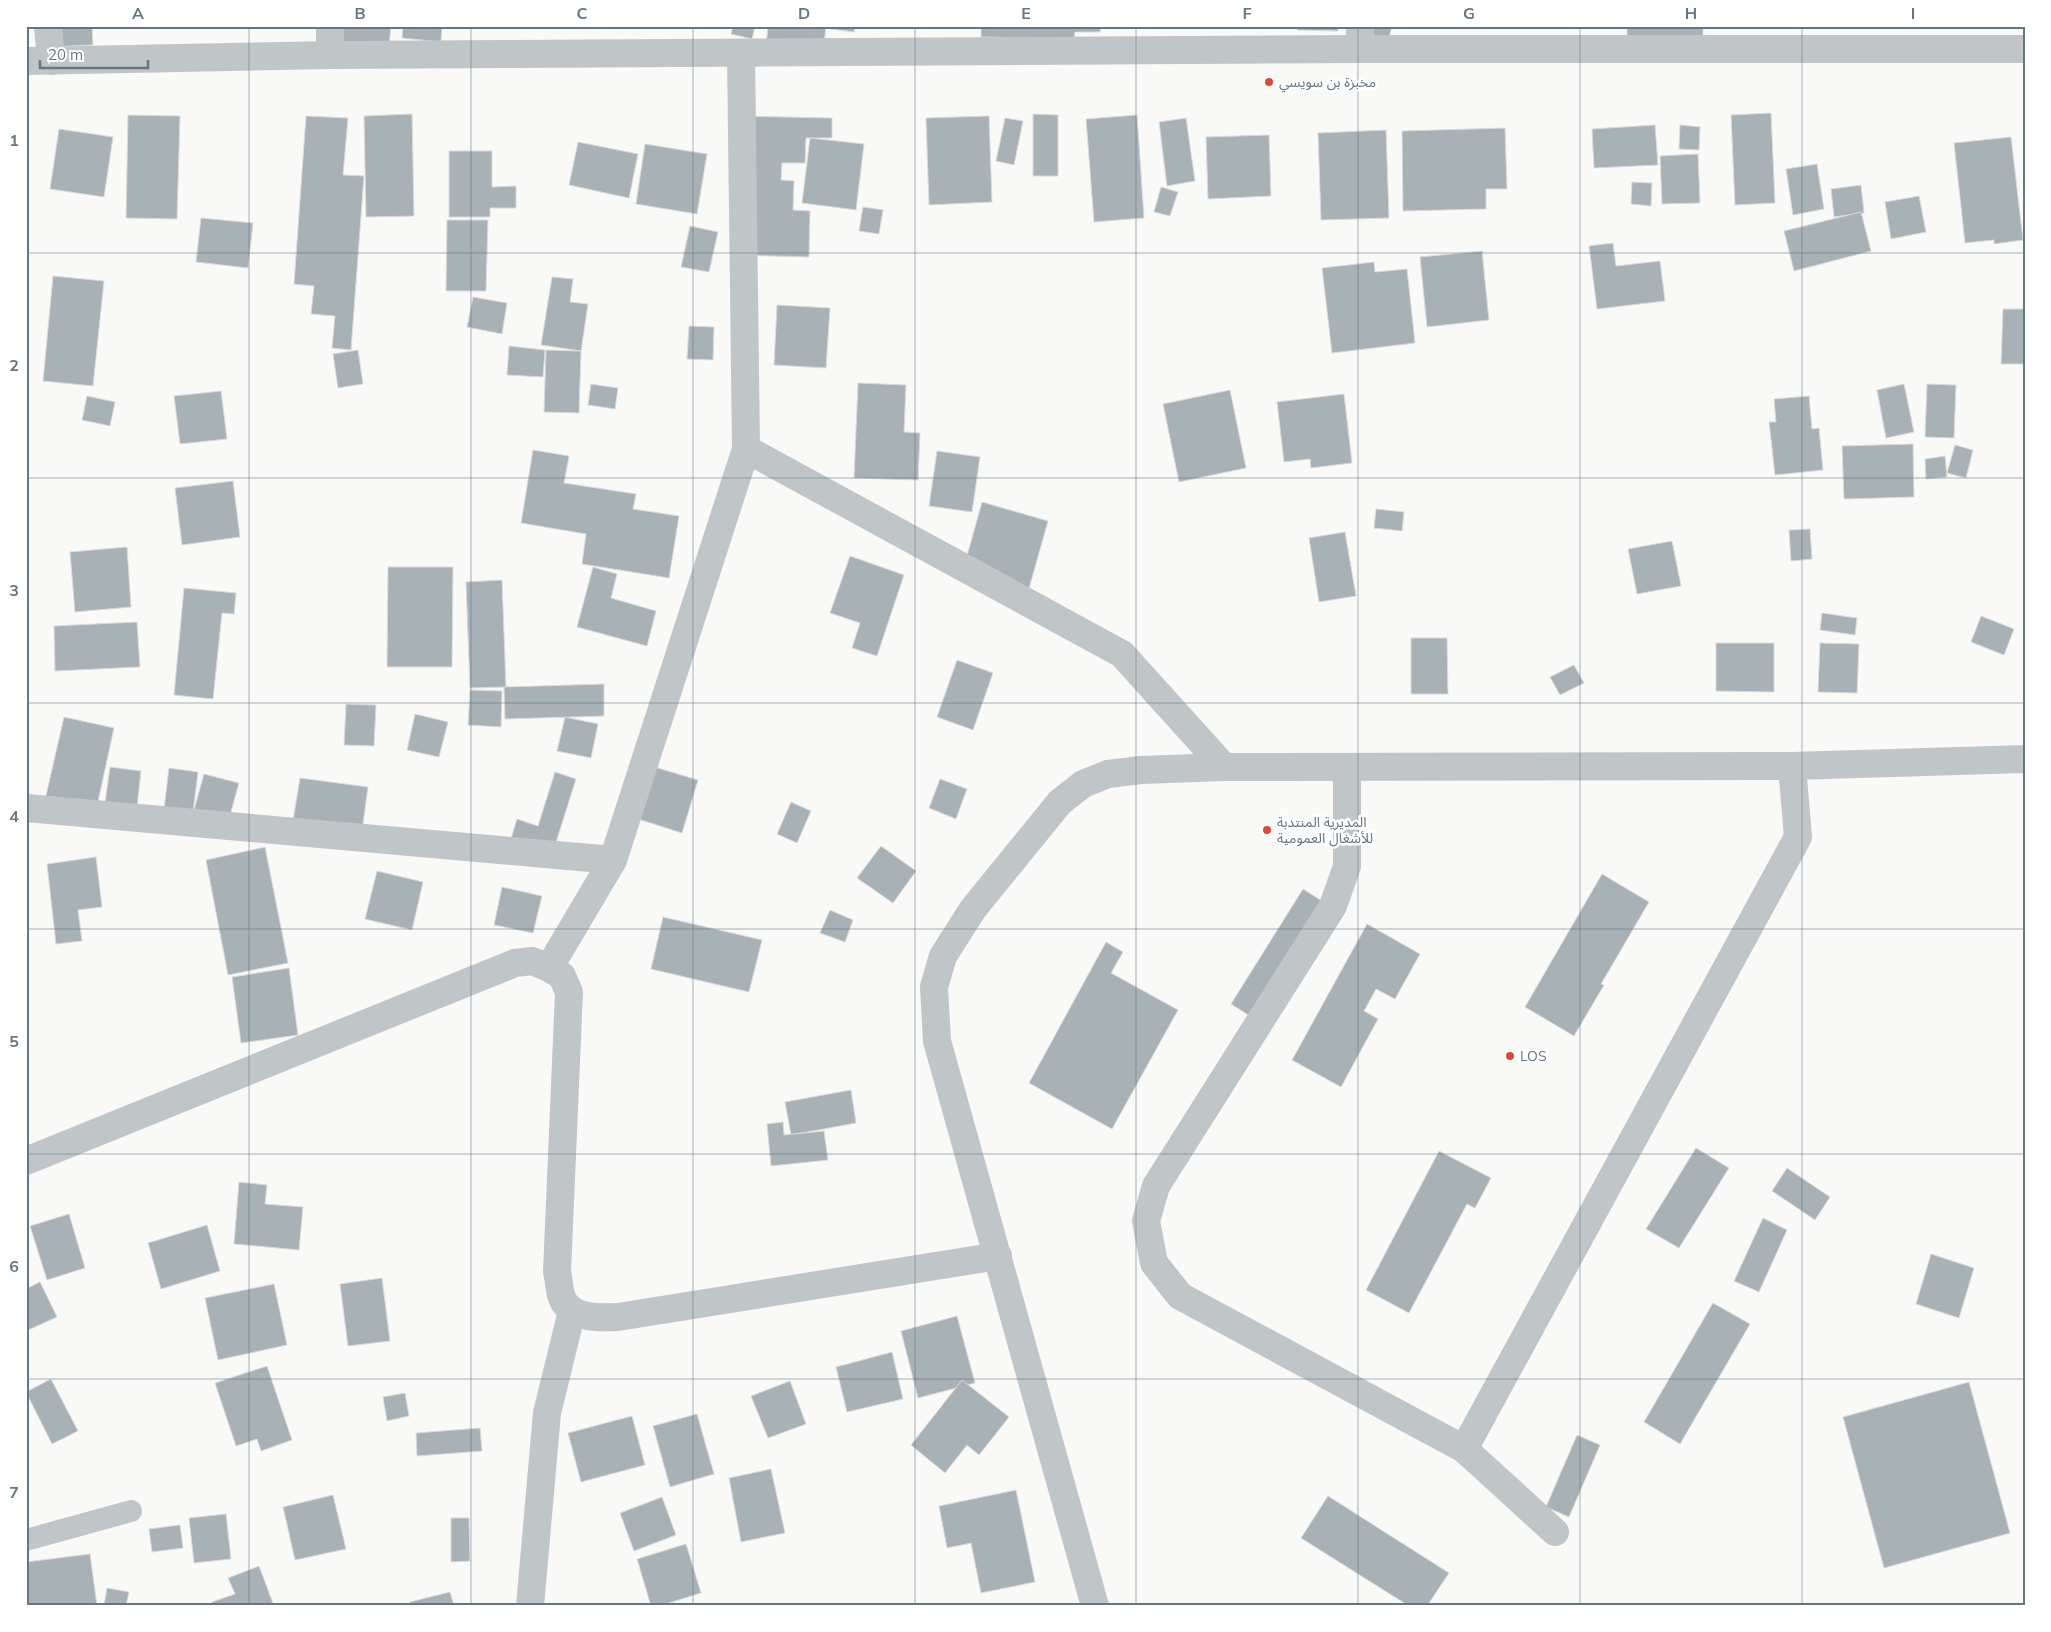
<svg xmlns="http://www.w3.org/2000/svg" width="2051" height="1632" viewBox="0 0 2051 1632" font-family="Mulish,'Noto Sans Arabic',sans-serif">
	<style>
		.building { fill: #a7b1b6; stroke: #dbdbd9 }
		.lines { fill: none; stroke-linecap: round; stroke-linejoin: round }
		.pedestrian { stroke: #c0c5c8; stroke-width: 22 }
		.minor { stroke: #c0c5c8; stroke-width: 28 }
		.tertiary { stroke: #c0c5c8; stroke-width: 28 }
		.grid { fill: none; stroke: #657780; stroke-width: 1; stroke-opacity: 0.55 }
		.poi-dot { fill: #db4b34; stroke: #fff; stroke-width: 2 }
		.labels { text-anchor: middle; dominant-baseline: central; stroke-width: 5; stroke-linejoin: round; paint-order: stroke }
		.poi-label { font-size: 14px; fill: #657780; stroke: #fff; text-anchor: start }
		.neatline { fill: none; stroke: #657780; stroke-width: 2 }
		.grid-label { font-size: 16px; text-anchor: middle; font-weight: bold; fill: #657780 }
	</style>
	<rect width="100%" height="100%" fill="#f9f9f7"/>
	<g class="building">
		<polygon points="47,26 92,26 93,45 48,47"/>
		<polygon points="335,26 391,26 388,55 332,49"/>
		<polygon points="403,26 442,26 441,42 402,38"/>
		<polygon points="733,26 755,26 752,39 731,34"/>
		<polygon points="768,26 826,26 822,63 765,57"/>
		<polygon points="832,26 855,26 854,32 831,29"/>
		<polygon points="981,26 1101,26 1100,32 1075,32 1074,39 981,37"/>
		<polygon points="1298,26 1338,26 1338,31 1297,30"/>
		<polygon points="1353,26 1392,26 1386,50"/>
		<rect x="1627" y="26" width="76" height="25"/>
		<polygon points="1771,113 1775,203 1735,205 1731,115"/>
		<polygon points="412,114 414,216 366,217 364,116"/>
		<polygon points="1033,114 1058,115 1058,176 1033,176"/>
		<polygon points="128,115 180,116 177,219 126,218"/>
		<polygon points="1137,115 1144,218 1094,222 1086,119"/>
		<polygon points="306,116 348,118 343,175 364,176 351,350 332,348 335,316 311,314 314,286 294,284"/>
		<polygon points="737,116 832,118 832,138 806,138 805,163 782,163 781,180 794,181 793,210 810,211 809,257 734,255"/>
		<polygon points="989,116 992,202 929,205 926,118"/>
		<polygon points="1005,118 1023,121 1014,165 996,161"/>
		<polygon points="1186,118 1195,181 1167,186 1159,122"/>
		<polygon points="1655,125 1658,165 1594,168 1592,129"/>
		<polygon points="1680,125 1700,127 1699,150 1679,149"/>
		<polygon points="1505,128 1507,189 1486,189 1486,209 1403,211 1402,131"/>
		<polygon points="59,129 113,137 104,197 50,189"/>
		<polygon points="1386,130 1389,218 1321,220 1318,133"/>
		<polygon points="1269,135 1271,196 1208,199 1206,137"/>
		<polygon points="2011,137 2023,240 1994,244 1994,240 1965,243 1954,143"/>
		<polygon points="810,138 864,144 856,210 802,203"/>
		<polygon points="578,142 638,154 629,198 569,185"/>
		<polygon points="645,144 707,154 697,214 636,204"/>
		<polygon points="449,151 492,151 492,187 516,186 516,208 490,208 490,217 449,217"/>
		<polygon points="1698,154 1700,203 1662,204 1660,156"/>
		<polygon points="1817,164 1824,209 1793,215 1786,169"/>
		<polygon points="1632,182 1652,183 1651,206 1631,204"/>
		<polygon points="1861,185 1864,213 1834,217 1831,189"/>
		<polygon points="1161,187 1178,192 1170,216 1154,212"/>
		<polygon points="1919,196 1926,232 1891,239 1885,202"/>
		<polygon points="863,207 883,210 879,234 859,231"/>
		<polygon points="1861,212 1871,251 1794,271 1784,231"/>
		<polygon points="201,218 253,223 248,268 196,262"/>
		<polygon points="447,220 488,220 486,291 446,291"/>
		<polygon points="690,226 718,232 709,272 681,267"/>
		<polygon points="1613,243 1616,266 1660,261 1665,301 1597,309 1589,246"/>
		<polygon points="1482,251 1489,320 1427,327 1420,257"/>
		<polygon points="1374,262 1375,272 1407,269 1415,343 1332,353 1322,268"/>
		<polygon points="53,276 104,281 93,386 43,381"/>
		<polygon points="552,277 573,279 570,302 588,304 581,351 541,345"/>
		<polygon points="473,297 507,303 502,334 467,327"/>
		<polygon points="777,305 830,308 826,368 774,365"/>
		<polygon points="2003,309 2025,309 2025,364 2001,364"/>
		<polygon points="689,326 714,327 713,360 687,359"/>
		<polygon points="509,346 545,350 543,377 507,375"/>
		<polygon points="358,350 363,384 338,388 333,354"/>
		<polygon points="546,350 581,351 579,413 544,412"/>
		<polygon points="858,383 906,385 904,432 920,433 918,480 854,478"/>
		<polygon points="591,384 618,388 615,409 588,405"/>
		<polygon points="1904,384 1914,432 1886,438 1877,390"/>
		<polygon points="1927,384 1956,385 1954,438 1925,437"/>
		<polygon points="1230,390 1246,468 1179,482 1163,404"/>
		<polygon points="221,391 227,439 180,444 174,396"/>
		<polygon points="1344,394 1352,463 1311,468 1310,459 1284,462 1277,402"/>
		<polygon points="87,396 115,402 110,426 82,420"/>
		<polygon points="1809,396 1812,429 1819,428 1823,470 1775,475 1769,422 1776,422 1774,399"/>
		<polygon points="1913,444 1914,497 1844,499 1842,446"/>
		<polygon points="1955,445 1973,450 1966,478 1947,473"/>
		<polygon points="533,450 569,456 564,483 636,494 633,509 679,516 669,578 582,564 586,534 521,523"/>
		<polygon points="937,451 980,457 972,512 929,506"/>
		<polygon points="1945,456 1947,477 1926,479 1925,459"/>
		<polygon points="233,481 240,537 182,545 175,488"/>
		<polygon points="982,502 1048,521 1028,592 962,574"/>
		<polygon points="1376,509 1404,512 1402,531 1374,528"/>
		<polygon points="1810,529 1812,559 1791,561 1789,530"/>
		<polygon points="1345,532 1356,596 1319,602 1309,538"/>
		<polygon points="1672,541 1681,586 1637,594 1628,549"/>
		<polygon points="127,547 131,607 75,612 70,552"/>
		<polygon points="850,556 904,575 877,656 852,648 860,623 830,613"/>
		<polygon points="388,567 453,567 452,667 387,667"/>
		<polygon points="593,567 617,574 611,598 656,611 647,646 577,627"/>
		<polygon points="502,580 506,687 470,688 466,582"/>
		<polygon points="184,588 236,593 234,614 222,613 213,699 174,695"/>
		<polygon points="1822,613 1857,618 1855,635 1820,630"/>
		<polygon points="1981,616 2014,629 2004,655 1971,642"/>
		<polygon points="137,622 140,667 55,671 54,626"/>
		<polygon points="1411,638 1447,638 1448,694 1411,694"/>
		<polygon points="1716,643 1774,643 1774,692 1716,691"/>
		<polygon points="1820,643 1859,644 1857,693 1818,692"/>
		<polygon points="957,660 993,673 973,730 937,717"/>
		<polygon points="1574,665 1584,683 1560,695 1550,677"/>
		<polygon points="604,684 604,716 505,719 504,687"/>
		<polygon points="470,690 502,691 501,727 468,725"/>
		<polygon points="346,704 376,705 374,746 344,745"/>
		<polygon points="415,714 448,722 439,757 407,750"/>
		<polygon points="64,717 114,728 96,811 45,800"/>
		<polygon points="565,717 598,724 591,758 557,751"/>
		<polygon points="651,766 698,780 682,833 635,818"/>
		<polygon points="110,767 141,771 137,807 105,803"/>
		<polygon points="169,768 198,772 192,820 163,817"/>
		<polygon points="555,772 576,779 552,855 510,842 517,819 538,826"/>
		<polygon points="204,774 239,783 229,819 194,810"/>
		<polygon points="300,778 368,787 362,831 293,821"/>
		<polygon points="940,779 967,789 956,819 929,808"/>
		<polygon points="791,802 811,811 797,843 777,834"/>
		<polygon points="881,846 916,871 893,903 857,878"/>
		<polygon points="265,847 288,963 228,975 206,860"/>
		<polygon points="96,857 102,907 78,910 82,941 56,944 47,864"/>
		<polygon points="377,871 423,882 412,930 365,919"/>
		<polygon points="1602,874 1649,902 1601,984 1604,985 1574,1036 1525,1007"/>
		<polygon points="502,887 542,896 533,933 494,925"/>
		<polygon points="1303,889 1333,908 1261,1023 1231,1004"/>
		<polygon points="830,910 853,920 845,942 820,933"/>
		<polygon points="663,917 762,940 749,992 651,969"/>
		<polygon points="1367,924 1420,954 1395,999 1376,989 1364,1011 1378,1019 1341,1087 1292,1060"/>
		<polygon points="1106,942 1123,952 1111,973 1178,1010 1112,1129 1029,1083"/>
		<polygon points="289,968 298,1035 241,1043 232,977"/>
		<polygon points="851,1090 856,1123 791,1135 785,1102"/>
		<polygon points="783,1122 784,1135 824,1131 828,1160 771,1166 767,1124"/>
		<polygon points="1696,1148 1729,1168 1679,1248 1646,1229"/>
		<polygon points="1439,1151 1491,1178 1475,1208 1467,1204 1409,1313 1366,1290"/>
		<polygon points="1787,1168 1830,1197 1815,1220 1772,1191"/>
		<polygon points="239,1182 267,1185 265,1204 303,1207 299,1250 234,1244"/>
		<polygon points="69,1214 85,1268 47,1280 30,1226"/>
		<polygon points="1763,1218 1787,1230 1759,1292 1734,1281"/>
		<polygon points="207,1225 220,1271 161,1289 148,1243"/>
		<polygon points="1931,1254 1974,1268 1959,1318 1916,1304"/>
		<polygon points="382,1278 390,1341 348,1346 340,1284"/>
		<polygon points="40,1282 57,1317 26,1331 26,1289"/>
		<polygon points="274,1284 287,1345 218,1360 205,1298"/>
		<polygon points="1713,1303 1750,1324 1680,1444 1644,1422"/>
		<polygon points="957,1316 975,1383 918,1398 901,1331"/>
		<polygon points="892,1352 903,1399 847,1412 836,1367"/>
		<polygon points="267,1366 292,1440 261,1451 257,1439 236,1446 215,1383"/>
		<polygon points="51,1379 78,1431 52,1444 26,1392"/>
		<polygon points="962,1380 1009,1417 979,1455 967,1445 945,1473 911,1445"/>
		<polygon points="790,1381 806,1424 768,1438 751,1396"/>
		<polygon points="1969,1382 2010,1533 1884,1568 1843,1417"/>
		<polygon points="405,1393 409,1416 387,1421 383,1397"/>
		<polygon points="697,1414 714,1474 670,1487 653,1426"/>
		<polygon points="632,1416 645,1465 581,1482 568,1433"/>
		<polygon points="480,1428 482,1451 417,1456 416,1433"/>
		<polygon points="1577,1435 1600,1445 1569,1517 1546,1507"/>
		<polygon points="771,1469 785,1533 741,1542 729,1478"/>
		<polygon points="1016,1490 1035,1582 981,1593 971,1543 947,1548 939,1506"/>
		<polygon points="333,1495 346,1549 295,1560 283,1507"/>
		<polygon points="1328,1496 1449,1573 1427,1606 1409,1606 1301,1538"/>
		<polygon points="662,1497 676,1535 634,1551 620,1513"/>
		<polygon points="226,1514 231,1559 194,1563 189,1518"/>
		<polygon points="451,1518 469,1518 470,1561 451,1562"/>
		<polygon points="180,1525 183,1548 152,1552 149,1529"/>
		<polygon points="686,1544 701,1593 659,1606 651,1606 637,1559"/>
		<polygon points="90,1554 97,1606 29,1606 26,1562"/>
		<polygon points="259,1566 274,1606 213,1606 212,1602 235,1594 228,1578"/>
		<polygon points="107,1588 129,1592 126,1606 104,1606"/>
		<polygon points="450,1592 454,1606 411,1606 410,1602"/>
	</g>
	<g class="lines">
		<polyline class="pedestrian" points="26,1540 131,1511"/>
		<g class="minor">
			<polyline points="48,26 51,61"/>
			<polyline points="1360,26 1360,49"/>
			<polyline points="330,55 330,26"/>
			<polyline points="746,449 1122,654 1224,767"/>
			<polyline points="1347,767 1347,866 1333,906 1156,1186 1146,1221 1154,1263 1180,1296 1464,1449 1555,1532"/>
			<polyline points="26,808 613,860"/>
			<polyline points="549,968 613,860 746,449 741,53"/>
			<polyline points="1464,1449 1798,837 1792,766"/>
			<polyline points="530,1606 547,1413 572,1311"/>
		</g>
		<g class="tertiary">
			<polyline points="26,61 330,55 1360,49 2025,49"/>
			<path d="M 26,1161 L 515,963 L 532,961 L 549,968 L 562,976 L 569,992 L 557,1272 C 559,1279 559,1288 561,1295 C 568,1319 598,1318 618,1317 L 998,1256"/>
			<polyline points="1095,1606 937,1041 934,987 943,956 973,909 1060,802 1083,784 1108,774 1141,770 1224,767 1792,766 2025,759"/>
		</g>
	</g>
	<path class="grid" d="M 249,26 L 249,1606M 471,26 L 471,1606M 693,26 L 693,1606M 915,26 L 915,1606M 1136,26 L 1136,1606M 1358,26 L 1358,1606M 1580,26 L 1580,1606M 1802,26 L 1802,1606M 26,253 L 2025,253M 26,478 L 2025,478M 26,703 L 2025,703M 26,929 L 2025,929M 26,1154 L 2025,1154M 26,1379 L 2025,1379"/>
	<g class="poi-dot">
		<circle cx="1269" cy="82" r="5"/>
		<circle cx="1267" cy="830" r="5"/>
		<circle cx="1510" cy="1056" r="5"/>
	</g>
	<g class="labels">
		<g class="poi-label">
			<text x="1279" y="82">مخبزة بن سويسي</text>
			<text x="1277" y="822">المديرية المنتدبة<tspan x="1277" dy="16">للأشغال العمومية</tspan></text>
			<text x="1520" y="1056">LOS</text>
		</g>
	</g>
	<rect width="2051" height="1632" fill="none" stroke="#ffffff" stroke-width="55"/>
	<path d="M40 60v8h108v-8" fill="none" stroke="#657780" stroke-width="2.5"/>
	<text x="48" y="60" font-size="15" fill="#657780" stroke="#ffffff" stroke-width="4" paint-order="stroke">20 m</text>
	<rect x="28" y="28" width="1996" height="1576" class="neatline"/>
	<g class="grid-label">
		<text x="138" y="19">A</text>
		<text x="360" y="19">B</text>
		<text x="582" y="19">C</text>
		<text x="804" y="19">D</text>
		<text x="1026" y="19">E</text>
		<text x="1247" y="19">F</text>
		<text x="1469" y="19">G</text>
		<text x="1691" y="19">H</text>
		<text x="1913" y="19">I</text>
		<text x="14" y="146">1</text>
		<text x="14" y="371">2</text>
		<text x="14" y="596">3</text>
		<text x="14" y="822">4</text>
		<text x="14" y="1047">5</text>
		<text x="14" y="1272">6</text>
		<text x="14" y="1498">7</text>
	</g>
</svg>
